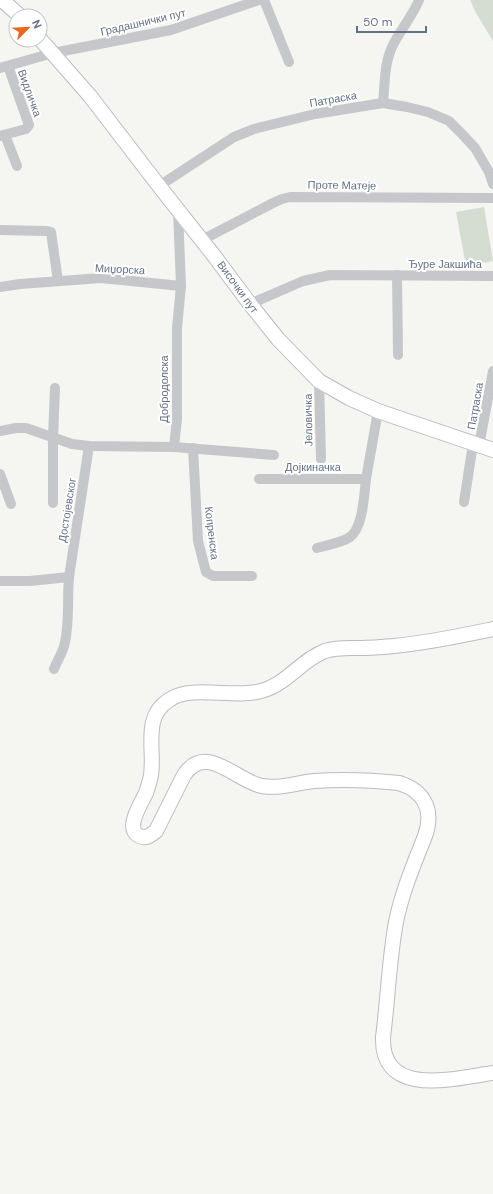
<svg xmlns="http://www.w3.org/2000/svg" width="493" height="1194" viewBox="0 0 493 1194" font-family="'DM Sans',sans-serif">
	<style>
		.green { fill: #d5ddd2 }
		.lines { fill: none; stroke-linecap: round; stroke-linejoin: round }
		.secondary-casing { stroke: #b9bcc1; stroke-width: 16 }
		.street { stroke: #c5c7cb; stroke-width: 10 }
		.secondary { stroke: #fff; stroke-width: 14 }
		.labels { text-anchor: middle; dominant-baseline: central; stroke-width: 4; stroke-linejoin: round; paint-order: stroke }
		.street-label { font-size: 11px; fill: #637184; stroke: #fff }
	</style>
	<rect width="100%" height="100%" fill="#f5f5f1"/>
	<g class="green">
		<polygon points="470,0 493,0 493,41 476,13"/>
		<polygon points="484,207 493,261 466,266 456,212"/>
	</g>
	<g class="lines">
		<g class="secondary-casing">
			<g id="secondary">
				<polyline points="2,0 20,16"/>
				<polyline points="40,39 90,96 159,186 215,257 250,304 278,339 319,381 349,398 378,411 493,450"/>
				<path d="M 493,629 C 460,636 428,643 394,646 C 383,647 372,648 361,648 C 349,648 337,647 325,651 C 301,660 286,685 261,691 C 234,699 191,684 169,700 C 142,717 155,749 151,775 C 150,781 148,787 146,793 C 142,802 121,833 143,837 C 148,838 152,834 156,831 L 184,775 C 206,742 236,781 262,786 C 281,789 295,783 314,781 C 342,779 371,780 399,783 C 425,791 434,811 425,836 C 414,864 402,892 396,922 C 389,960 388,999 383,1037 C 381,1099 456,1078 493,1073"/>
			</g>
		</g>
		<g class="street">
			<polyline points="264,0 289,62"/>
			<polyline points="0,68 53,53 171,30 259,0"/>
			<path d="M 383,103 C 385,83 384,61 394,43 C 402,28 413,15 419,0"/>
			<polyline points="5,135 17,166"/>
			<polyline points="0,136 26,129 29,125 8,66"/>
			<polyline points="159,186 234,137 254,129 315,114 383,103 407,107 428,112 449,121 462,134 475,148 489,172 493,184"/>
			<polyline points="0,230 47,231 51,232 58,281"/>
			<polyline points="202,240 273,203 282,199 290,197 493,198"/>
			<polyline points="397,275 398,355"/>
			<polyline points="0,287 20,284 101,278 181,286"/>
			<polyline points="250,304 303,281 330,275 493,276"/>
			<polyline points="319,381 321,459"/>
			<polyline points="0,431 16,428 26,428 72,444 89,446 174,447 274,455"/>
			<polyline points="479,446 493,371"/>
			<polyline points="174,447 177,419 177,328 181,286 178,211"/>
			<polyline points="193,448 198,541 206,572 213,576 252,576"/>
			<polyline points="0,474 11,504"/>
			<polyline points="259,479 366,479 378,411"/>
			<polyline points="464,502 473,444"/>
			<polyline points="53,503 53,438 55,388"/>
			<path d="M 317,548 C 327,545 341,543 350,537 C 363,528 364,495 366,479"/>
			<polyline points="0,581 30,581 69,577"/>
			<path d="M 54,669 C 57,661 62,654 64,646 C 70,625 67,599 69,577 L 89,446"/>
		</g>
		<use href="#secondary" class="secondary"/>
	</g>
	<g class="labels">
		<g class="street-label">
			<text transform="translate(143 22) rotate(-13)">Градашнички пут</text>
			<text transform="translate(30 93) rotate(70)">Видличка</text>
			<text transform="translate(333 99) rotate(-10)">Патраска</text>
			<text transform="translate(342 185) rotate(1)">Проте Матеје</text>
			<text x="445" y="264">Ђуре Јакшића</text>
			<text transform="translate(120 269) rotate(3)">Миџорска</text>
			<text transform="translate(238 287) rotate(54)">Височки пут</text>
			<text transform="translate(164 389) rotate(-90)">Добродолска</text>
			<text transform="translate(475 406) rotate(-80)">Патраска</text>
			<text transform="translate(308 420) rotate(-91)">Јеловичка</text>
			<text x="313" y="467">Дојкиначка</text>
			<text transform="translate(67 510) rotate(-81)">Достојевског</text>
			<text transform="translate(212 533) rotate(83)">Копренска</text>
		</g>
	</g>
	<g transform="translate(28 28) rotate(66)"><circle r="19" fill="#ffffff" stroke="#c1c6ce"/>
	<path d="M0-3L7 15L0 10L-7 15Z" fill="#ec651b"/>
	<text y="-6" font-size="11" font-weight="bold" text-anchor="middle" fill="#637184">N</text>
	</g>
	<path d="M357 26v6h69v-6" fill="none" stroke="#637184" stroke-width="2"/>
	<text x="363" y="26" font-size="12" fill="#637184" stroke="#ffffff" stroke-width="3" paint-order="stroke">50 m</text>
</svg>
